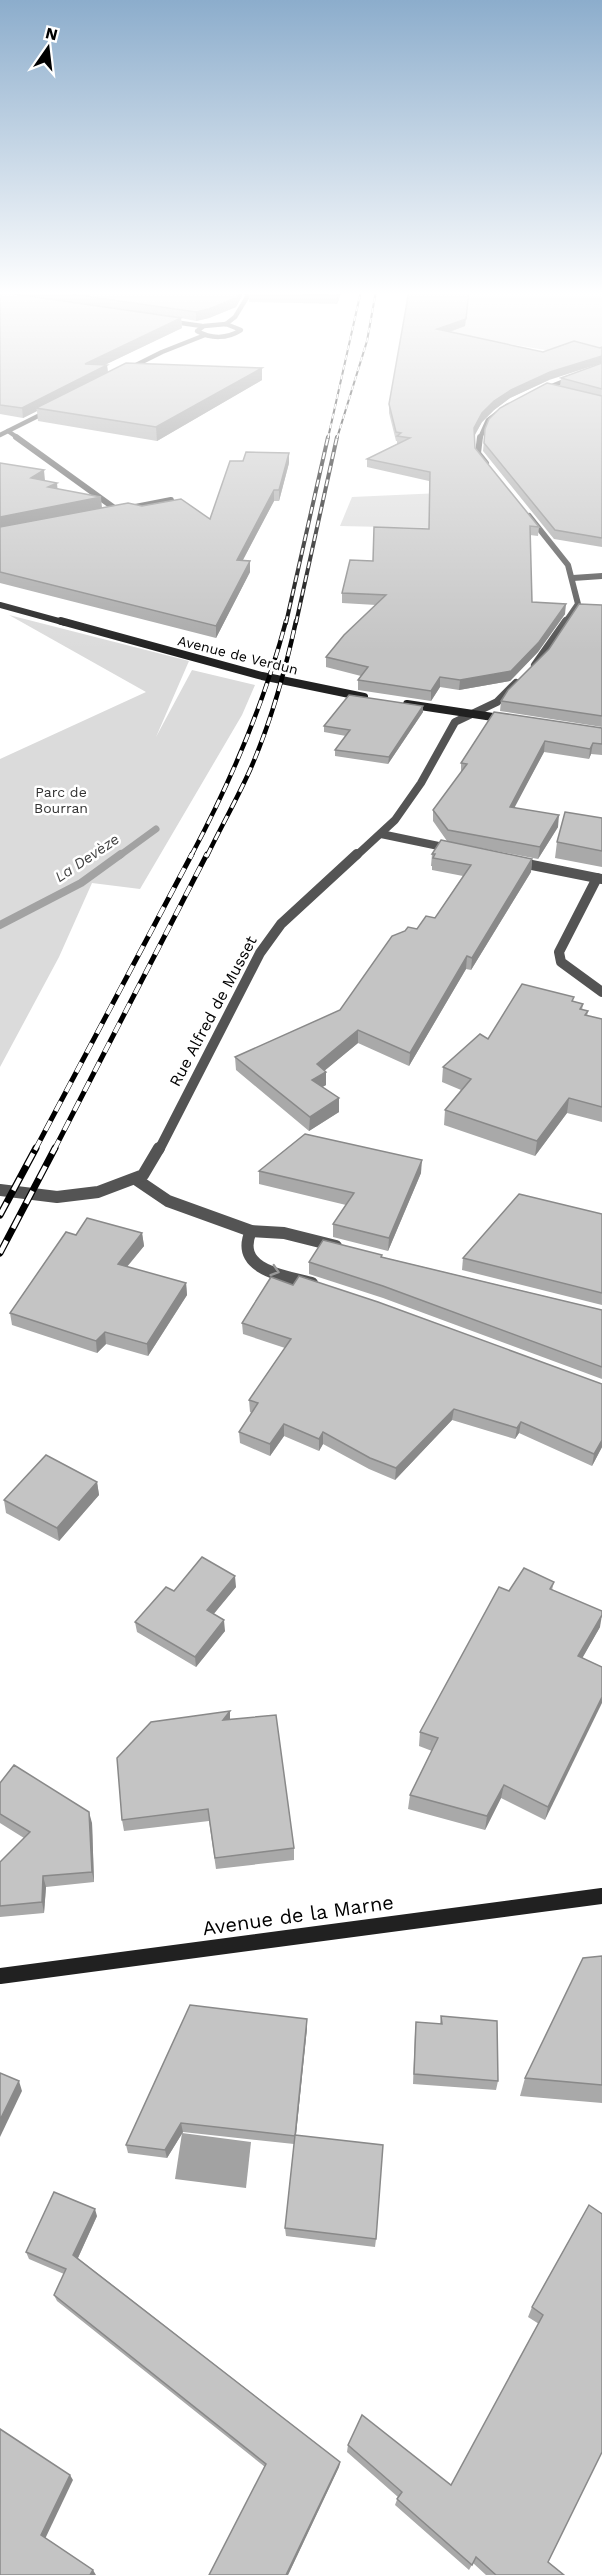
<svg xmlns="http://www.w3.org/2000/svg" width="602" height="2575" viewBox="0 0 602 2575" font-family="'Work Sans',sans-serif">
	<style>
		.green { fill: #dbdbdb }
		.water { fill: #a2a2a2 }
		.lines { fill: none; stroke-linecap: round; stroke-linejoin: round }
		.stream-far1 { stroke: #a2a2a2; stroke-width: 7 }
		.stream { stroke: #a2a2a2; stroke-width: 8 }
		.minor-far4 { stroke: #545454; stroke-width: 4.5 }
		.minor-far3 { stroke: #545454; stroke-width: 6 }
		.minor-far2 { stroke: #545454; stroke-width: 8 }
		.minor-far1 { stroke: #545454; stroke-width: 10 }
		.minor { stroke: #545454; stroke-width: 12 }
		.tertiary-far4 { stroke: #545454; stroke-width: 4.5 }
		.tertiary-far3 { stroke: #545454; stroke-width: 6 }
		.tertiary-far2 { stroke: #545454; stroke-width: 8 }
		.tertiary-far1 { stroke: #545454; stroke-width: 10 }
		.tertiary { stroke: #545454; stroke-width: 12 }
		.secondary-far2 { stroke: #212121; stroke-width: 6 }
		.secondary-far1 { stroke: #212121; stroke-width: 8 }
		.secondary { stroke: #212121; stroke-width: 16 }
		.rail-far4-casing { stroke: #000; stroke-width: 2 }
		.rail-far3-casing { stroke: #000; stroke-width: 4 }
		.rail-far2-casing { stroke: #000; stroke-width: 4.5 }
		.rail-far1-casing { stroke: #000; stroke-width: 5 }
		.rail-casing { stroke: #000; stroke-width: 7 }
		.rail-far4 { stroke: #fff; stroke-width: 1.5; stroke-dasharray: 5; stroke-linecap: butt }
		.rail-far3 { stroke: #fff; stroke-width: 2; stroke-dasharray: 7; stroke-linecap: butt }
		.rail-far2 { stroke: #fff; stroke-width: 3; stroke-dasharray: 9; stroke-linecap: butt }
		.rail-far1 { stroke: #fff; stroke-width: 4; stroke-dasharray: 11; stroke-linecap: butt }
		.rail { stroke: #fff; stroke-width: 4.5; stroke-dasharray: 14; stroke-linecap: butt }
		.wall { fill: #a9a9a9 }
		.shaded-wall { fill: #898989 }
		.building { fill: #c4c4c4; stroke: #898989; stroke-width: 1.5 }
		.oneway { stroke: #989898 }
		.labels { text-anchor: middle; dominant-baseline: central; stroke-width: 5; stroke-linejoin: round; paint-order: stroke }
		.far-street-label { font-size: 14px; fill: #000; stroke: #fff }
		.far-park-label { font-size: 14px; fill: #323232; stroke: #fff }
		.far-water-label { font-size: 15px; font-style: italic; fill: #434343; stroke: #fff }
		.street-label { font-size: 16px; fill: #000; stroke: #fff }
		.near-street-label { font-size: 20px; fill: #000; stroke: #fff }
	</style>
	<rect width="100%" height="100%" fill="#fff"/>
	<g class="green">
		<polygon points="408,291 602,291 602,357 599,359 403,326"/>
		<polygon points="441,493 523,530 340,526 352,497"/>
		<polygon points="9,615 189,661 156,737 192,670 255,685 242,715 140,889 92,883 59,957 0,1067 0,759 146,692"/>
	</g>
	<polygon class="water" points="182,2133 251,2142 246,2188 175,2179"/>
	<g class="lines">
		<polyline class="stream-far1" points="119,856 156,829"/>
		<polyline class="stream" points="0,925 81,883 121,854"/>
		<g class="minor-far4">
			<polyline points="167,321 202,326"/>
			<path d="M 226,324 L 241,330 C 227,339 211,339 197,331 L 204,326 Z"/>
			<polyline points="226,324 235,317 249,294 241,291"/>
			<polyline points="126,370 162,352 205,335"/>
			<polyline points="8,431 18,438"/>
			<polyline points="0,435 50,410"/>
		</g>
		<g class="minor-far3">
			<polyline points="16,437 117,510"/>
			<polyline points="125,509 171,500"/>
			<polyline points="573,578 602,576"/>
		</g>
		<polyline class="minor-far2" points="381,834 453,849"/>
		<g class="minor-far1">
			<polyline points="517,862 602,879"/>
			<polyline points="597,878 559,952 561,962 602,992"/>
		</g>
		<g class="minor">
			<polyline points="137,1180 168,1201 251,1231 284,1233 336,1246"/>
			<path d="M 251,1231 C 234,1270 284,1276 312,1283"/>
		</g>
		<g class="tertiary-far4">
			<polyline points="539,391 602,366"/>
			<polyline points="480,438 488,420 507,406"/>
		</g>
		<g class="tertiary-far3">
			<polyline points="480,437 478,453 486,463"/>
			<polyline points="529,516 568,565 578,604 565,623"/>
		</g>
		<g class="tertiary-far2">
			<polyline points="535,665 566,621"/>
			<polyline points="356,856 395,820 421,783 455,722 497,702 516,683"/>
		</g>
		<polyline class="tertiary-far1" points="159,1150 260,953 281,924 357,854"/>
		<polyline class="tertiary" points="0,1190 57,1197 98,1192 143,1175 159,1148"/>
		<polyline class="secondary-far2" points="0,605 66,623"/>
		<g class="secondary-far1">
			<polyline points="61,621 262,676 364,697"/>
			<polyline points="407,704 506,719"/>
		</g>
		<polyline class="secondary" points="0,1976 602,1896"/>
		<g class="rail-far4-casing">
			<g id="rail-far4">
				<polyline points="328,438 361,291"/>
				<polyline points="337,438 367,341 376,291"/>
			</g>
		</g>
		<g class="rail-far3-casing">
			<g id="rail-far3">
				<polyline points="286,623 328,437"/>
				<polyline points="296,623 337,437"/>
			</g>
		</g>
		<g class="rail-far2-casing">
			<g id="rail-far2">
				<path d="M 191,856 C 231,781 264,704 286,621"/>
				<path d="M 207,856 C 221,827 237,799 250,770 C 271,722 285,672 296,621"/>
			</g>
		</g>
		<g class="rail-far1-casing">
			<g id="rail-far1">
				<polyline points="35,1150 192,854"/>
				<polyline points="54,1150 207,854"/>
			</g>
		</g>
		<g class="rail-casing">
			<g id="rail">
				<polyline points="0,1215 36,1148"/>
				<polyline points="0,1253 55,1148"/>
			</g>
		</g>
		<use href="#rail-far4" class="rail-far4"/>
		<use href="#rail-far3" class="rail-far3"/>
		<use href="#rail-far2" class="rail-far2"/>
		<use href="#rail-far1" class="rail-far1"/>
		<use href="#rail" class="rail"/>
	</g>
	<g class="wall">
		<polygon points="0,291 242,291 242,296 236,307 209,318 196,321 181,318 182,328 104,365 107,365 108,372 262,368 262,380 157,441 38,421 37,411 23,418 0,414"/>
		<polygon points="251,291 342,291 337,304 249,302 249,293"/>
		<polygon points="469,291 465,326 450,332 549,380 510,398 494,410 482,422 475,435 475,448 539,527 538,536 530,535 532,602 565,614 538,652 510,681 459,690 440,687 431,701 358,690 358,680 361,676 326,667 326,657 376,605 342,603 342,593 373,561 429,529 429,481 367,467 367,459 397,444 397,441 396,441 389,413 389,404"/>
		<polygon points="602,363 602,547 554,539 483,451 485,429 574,390 560,386 561,378"/>
		<polygon points="0,463 45,481 57,488 102,508 210,519 289,463 279,501 274,501 243,560 250,561 250,572 216,638 0,583"/>
		<polygon points="602,605 602,727 500,711 501,701"/>
		<polygon points="423,706 423,712 388,764 335,756 335,750 346,736 324,732 324,726"/>
		<polygon points="494,712 602,728 602,755 591,754 589,759 544,752 514,807 558,827 538,859 454,843 532,859 531,872 471,970 466,969 409,1066 358,1043 325,1070 326,1085 322,1087 339,1098 339,1112 309,1131 236,1070 235,1057 340,1010 417,929 435,918 463,876 432,870 432,866 431,866 432,854 447,841 433,821 433,810 461,772 461,763"/>
		<polygon points="602,818 602,867 555,858 557,842"/>
		<polygon points="573,1001 583,1004 582,1010 588,1011 587,1016 602,1019 602,1122 567,1113 535,1156 444,1125 445,1110 461,1090 442,1082 443,1067 488,1039"/>
		<polygon points="259,1171 421,1173 388,1251 333,1237 333,1224 346,1205 259,1184"/>
		<polygon points="602,1214 602,1305 462,1270 463,1258"/>
		<polygon points="142,1233 144,1246 127,1267 186,1283 187,1295 148,1356 106,1344 97,1353 12,1325 10,1313 76,1235"/>
		<polygon points="382,1257 602,1310 602,1379 383,1298 309,1274 309,1262"/>
		<polygon points="271,1277 602,1447 592,1466 519,1433 515,1439 452,1420 395,1480 369,1469 323,1444 319,1451 284,1436 270,1456 240,1443 239,1432 252,1413 250,1412 249,1400 285,1348 243,1334 242,1323"/>
		<polygon points="97,1482 99,1495 59,1541 6,1513 4,1500"/>
		<polygon points="554,1582 552,1590 600,1627 582,1658 602,1667 545,1820 501,1798 485,1830 408,1809 410,1795 432,1751 419,1746 420,1732 509,1591"/>
		<polygon points="236,1587 213,1614 225,1631 196,1667 137,1632 135,1622 174,1591"/>
		<polygon points="230,1711 230,1719 294,1848 294,1860 216,1869 209,1821 124,1831 122,1820"/>
		<polygon points="0,1783 92,1823 94,1882 46,1887 44,1913 0,1917 0,1862 24,1838 0,1823"/>
		<polygon points="602,1956 602,2103 520,2096 525,2078"/>
		<polygon points="441,2016 498,2081 496,2090 413,2084 415,2032 416,2022 440,2024"/>
		<polygon points="307,2019 307,2028 296,2135 376,2239 375,2247 286,2236 285,2228 294,2144 183,2132 167,2158 128,2153 126,2145"/>
		<polygon points="589,2205 548,2562 564,2575 486,2575 473,2563 469,2570 395,2505 398,2497 347,2452 348,2445 451,2485 539,2324 528,2317 532,2307"/>
		<polygon points="97,2216 78,2258 340,2462 339,2467 288,2575 210,2575 265,2467 57,2301 54,2295 64,2274 29,2259 26,2252"/>
	</g>
	<g class="shaded-wall">
		<polygon points="240,291 242,291 242,296 236,307 209,318 196,321 196,312"/>
		<polygon points="339,291 342,291 337,304 337,295"/>
		<polygon points="469,291 465,326 437,336 437,329"/>
		<polygon points="181,318 182,328 86,374 85,364"/>
		<polygon points="602,356 602,363 549,380 510,398 494,410 482,422 474,436 474,428 482,413 494,401 511,390 550,372"/>
		<polygon points="107,365 108,375 36,408 37,411 23,418 22,408"/>
		<polygon points="262,368 262,380 157,441 156,427"/>
		<polygon points="289,453 289,463 279,501 279,490"/>
		<polygon points="44,470 45,481 31,478"/>
		<polygon points="57,483 58,494 48,487"/>
		<polygon points="274,490 274,501 237,571 237,560"/>
		<polygon points="101,497 102,508 0,529 0,517"/>
		<polygon points="250,561 250,572 216,638 216,626"/>
		<polygon points="566,604 565,614 538,652 510,681 459,690 460,680"/>
		<polygon points="440,677 440,687 431,701 431,691"/>
		<polygon points="423,706 423,712 388,764 389,757"/>
		<polygon points="545,741 544,752 509,818 510,807"/>
		<polygon points="593,743 591,754 589,759 590,749"/>
		<polygon points="559,815 558,827 538,859 540,847"/>
		<polygon points="532,859 531,872 471,970 472,958"/>
		<polygon points="467,956 466,969 409,1066 410,1053"/>
		<polygon points="358,1030 358,1043 317,1077 317,1064"/>
		<polygon points="326,1072 326,1085 312,1093 312,1080"/>
		<polygon points="339,1098 339,1112 309,1131 310,1117"/>
		<polygon points="569,1098 567,1113 535,1156 537,1141"/>
		<polygon points="422,1160 421,1173 388,1251 389,1238"/>
		<polygon points="142,1233 144,1246 119,1276 118,1264"/>
		<polygon points="186,1283 187,1295 148,1356 147,1344"/>
		<polygon points="105,1332 106,1344 97,1353 96,1341"/>
		<polygon points="454,1409 452,1420 395,1480 396,1468"/>
		<polygon points="521,1422 519,1433 515,1439 517,1428"/>
		<polygon points="284,1424 284,1436 270,1456 270,1444"/>
		<polygon points="323,1432 323,1444 319,1451 319,1439"/>
		<polygon points="602,1440 602,1447 592,1466 594,1454"/>
		<polygon points="97,1482 99,1495 59,1541 57,1528"/>
		<polygon points="235,1576 236,1587 208,1621 207,1610"/>
		<polygon points="602,1615 600,1627 575,1671 578,1656"/>
		<polygon points="224,1620 225,1631 196,1667 195,1657"/>
		<polygon points="602,1697 602,1703 545,1820 548,1807"/>
		<polygon points="230,1711 230,1724 223,1720"/>
		<polygon points="504,1785 501,1798 485,1830 487,1816"/>
		<polygon points="89,1812 92,1823 94,1882 92,1872"/>
		<polygon points="43,1876 46,1887 44,1913 42,1902"/>
		<polygon points="307,2019 307,2028 295,2144 295,2136"/>
		<polygon points="19,2081 22,2091 0,2137 0,2120"/>
		<polygon points="181,2123 183,2132 167,2158 165,2150"/>
		<polygon points="95,2209 97,2216 76,2262 73,2255"/>
		<polygon points="340,2462 339,2467 288,2575 286,2575"/>
		<polygon points="70,2475 73,2480 45,2539 41,2535"/>
		<polygon points="93,2570 96,2575 90,2575"/>
	</g>
	<g class="building">
		<polygon points="50,291 240,291 236,298 209,309 196,312"/>
		<polygon points="251,291 339,291 337,295 249,293"/>
		<polygon points="409,291 469,291 466,319 437,329 543,352 574,341 600,348 602,347 602,356 550,372 511,390 494,401 482,413 474,428 475,448 539,527 530,526 532,602 566,604 539,642 511,671 460,680 440,677 431,691 358,680 368,667 326,657 344,635 386,595 342,593 350,560 373,561 374,527 429,529 430,472 367,459 410,438 397,436 401,433 396,432 389,404"/>
		<polygon points="0,292 181,318 85,364 107,365 22,408 0,405"/>
		<polygon points="126,363 262,368 156,427 36,408"/>
		<polygon points="602,363 602,389 561,378"/>
		<polygon points="547,383 602,396 602,538 555,530 484,443 485,429 489,419 500,408"/>
		<polygon points="246,452 289,453 279,490 274,490 237,560 250,561 216,626 0,572 0,527 128,503 142,506 181,499 210,519 230,461 243,461"/>
		<polygon points="0,463 44,470 31,478 57,483 48,487 101,497 0,517"/>
		<polygon points="579,604 602,605 602,716 501,701 508,690 549,649"/>
		<polygon points="349,695 423,706 389,757 335,750 350,730 324,726"/>
		<polygon points="494,712 602,728 602,744 593,743 590,749 545,741 510,807 559,815 540,847 448,830 433,810 467,764 461,763"/>
		<polygon points="565,812 602,818 602,851 557,842"/>
		<polygon points="441,840 532,859 472,958 467,956 410,1053 358,1030 317,1064 326,1072 312,1080 339,1098 310,1117 235,1057 340,1010 392,936 405,931 408,927 417,929 426,916 435,918 471,865 433,858 435,854 432,854"/>
		<polygon points="522,984 574,997 572,1001 583,1004 580,1009 588,1011 585,1015 602,1019 602,1107 569,1098 537,1141 445,1110 471,1079 443,1067 480,1034 488,1039"/>
		<polygon points="305,1134 422,1160 389,1238 333,1224 354,1193 259,1171"/>
		<polygon points="519,1194 602,1214 602,1293 463,1258"/>
		<polygon points="87,1218 142,1233 118,1264 186,1283 147,1344 105,1332 96,1341 10,1313 66,1232 76,1235"/>
		<polygon points="323,1240 382,1255 381,1257 602,1310 602,1367 383,1286 309,1262"/>
		<polygon points="299,1276 378,1302 602,1384 602,1440 594,1454 521,1422 517,1428 454,1409 396,1468 370,1458 323,1432 319,1439 284,1424 270,1444 239,1432 258,1403 249,1400 291,1339 242,1323 271,1277 293,1285"/>
		<polygon points="46,1455 97,1482 57,1528 4,1500"/>
		<polygon points="202,1557 235,1576 207,1610 224,1620 195,1657 135,1622 166,1587 174,1591"/>
		<polygon points="524,1568 554,1582 550,1589 602,1611 602,1615 578,1656 602,1667 602,1697 548,1807 504,1785 487,1816 410,1795 438,1738 420,1732 499,1587 509,1591"/>
		<polygon points="230,1711 223,1720 276,1715 294,1848 215,1858 208,1809 122,1820 117,1758 151,1722"/>
		<polygon points="14,1765 89,1812 92,1872 43,1876 42,1902 0,1906 0,1862 30,1832 0,1814 0,1783"/>
		<polygon points="602,1956 602,2085 525,2078 583,1958"/>
		<polygon points="190,2005 307,2019 295,2136 181,2123 165,2150 126,2145"/>
		<polygon points="441,2016 497,2021 498,2081 414,2074 416,2022 442,2024"/>
		<polygon points="0,2073 19,2081 0,2120"/>
		<polygon points="295,2135 383,2145 376,2239 285,2228"/>
		<polygon points="54,2192 95,2209 73,2255 340,2462 286,2575 209,2575 266,2464 54,2295 66,2269 26,2252"/>
		<polygon points="589,2205 602,2214 602,2452 548,2562 564,2575 496,2575 476,2557 472,2565 397,2499 402,2492 348,2445 362,2415 451,2485 543,2315 532,2307"/>
		<polygon points="0,2429 70,2475 41,2535 93,2570 90,2575 0,2575"/>
	</g>
	<defs><path id="oneway-chevron" d="M-2-3.5L2.5 0L-2 3.5" fill="none" stroke-width="1.6" stroke-linecap="round" stroke-linejoin="round" transform="scale(1.5)"/></defs>
	<use class="oneway" href="#oneway-chevron" transform="translate(275 1271) rotate(18)"/>
	<linearGradient id="sky" x2="0" y2="1"><stop stop-color="#8cadcc"/><stop offset="0.45" stop-color="#fff"/><stop offset="1" stop-color="#fff" stop-opacity="0"/></linearGradient>
	<rect width="602" height="651" fill="url(#sky)"/>
	<g class="labels">
		<g class="far-street-label">
			<text transform="translate(238 655) rotate(14)">Avenue de Verdun</text>
		</g>
		<g class="far-park-label">
			<text x="61" y="792">Parc de<tspan x="61" dy="16">Bourran</tspan></text>
		</g>
		<g class="far-water-label">
			<text transform="translate(87 858) rotate(-34)">La Devèze</text>
		</g>
		<g class="street-label">
			<text transform="translate(213 1011) rotate(-62)">Rue Alfred de Musset</text>
		</g>
		<g class="near-street-label">
			<text transform="translate(298 1915) rotate(-8)">Avenue de la Marne</text>
		</g>
	</g>
	<g transform="translate(48 48) rotate(14)" stroke="#ffffff" stroke-width="4.5" paint-order="stroke">
	<path d="M0-4.5L10 22L0 15L-10 22Z" fill="#000000"/>
	<text y="-9" font-size="16" font-weight="bold" text-anchor="middle" fill="#000000">N</text>
	</g>
</svg>
